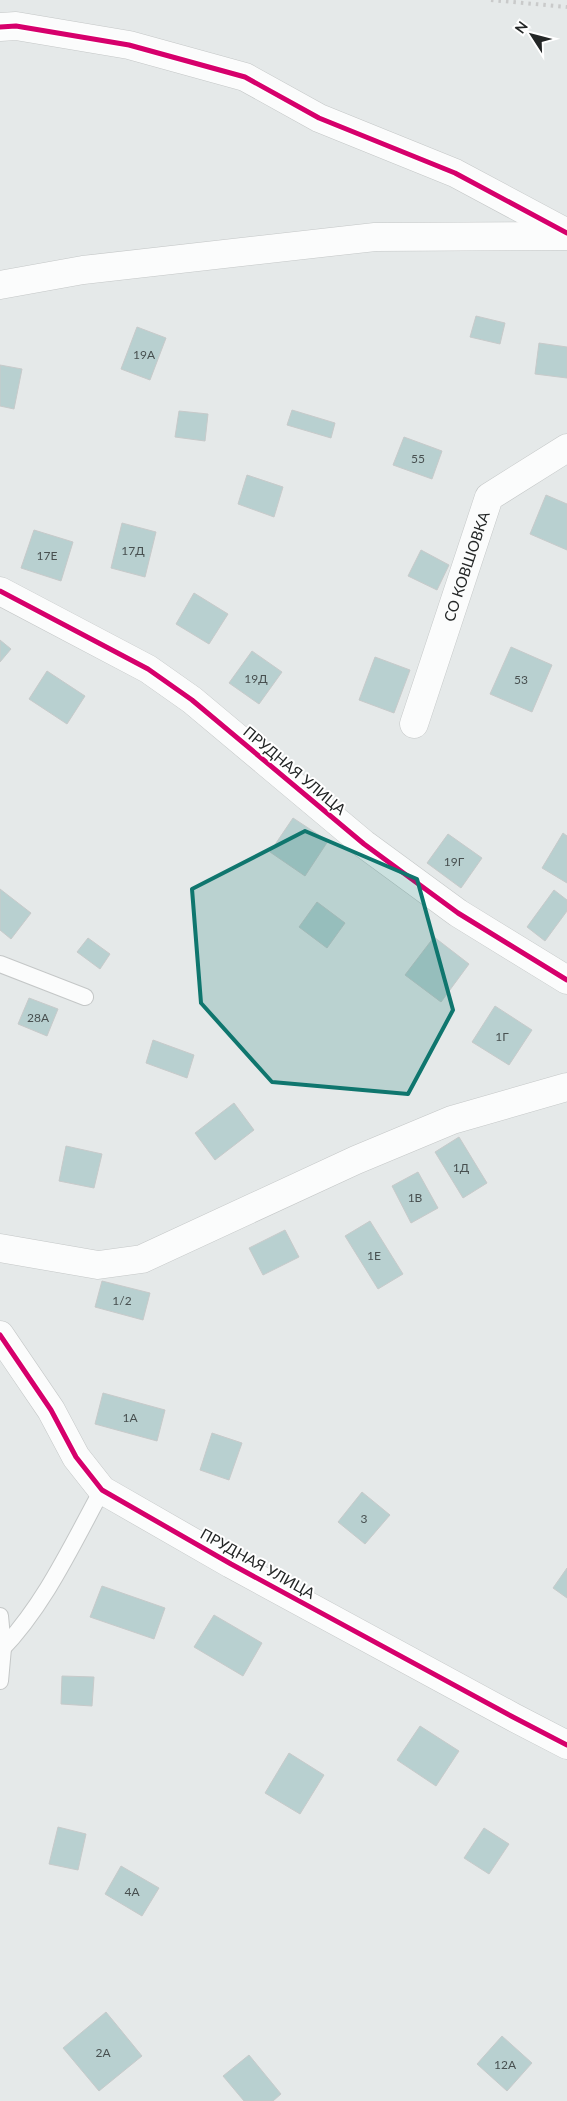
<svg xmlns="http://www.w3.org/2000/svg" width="567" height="2101" viewBox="0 0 567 2101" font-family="Lato,sans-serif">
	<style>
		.building { fill: #b8d0d0; stroke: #c7caca }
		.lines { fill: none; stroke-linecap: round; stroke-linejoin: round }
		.lane-casing { stroke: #c4c7c7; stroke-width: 18 }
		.street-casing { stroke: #c4c7c7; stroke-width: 29 }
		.secondary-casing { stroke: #c4c7c7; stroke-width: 29 }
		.lane { stroke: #fbfcfc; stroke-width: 16 }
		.street { stroke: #fbfcfc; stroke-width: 28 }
		.secondary { stroke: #fbfcfc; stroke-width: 28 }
		.rail { stroke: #c9caca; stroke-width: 4; stroke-dasharray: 2.5 5; stroke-linecap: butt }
		.cycleway-casing { stroke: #fff; stroke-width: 8 }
		.cycleway { stroke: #d6006c; stroke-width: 5 }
		.marked { fill: #0f766e; fill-opacity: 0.2; stroke: #0f766e; stroke-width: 4; stroke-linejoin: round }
		.labels { text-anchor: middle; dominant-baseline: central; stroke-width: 4; stroke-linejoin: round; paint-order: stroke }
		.number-label { font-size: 12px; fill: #485050 }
		.street-label { font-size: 15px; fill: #232626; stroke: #fff }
	</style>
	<rect width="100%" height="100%" fill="#e5e9e9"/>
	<g class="building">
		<polygon points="476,316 505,323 500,344 470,337"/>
		<polygon points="137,327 166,338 150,380 121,369"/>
		<polygon points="539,343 567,347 567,378 535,374"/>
		<polygon points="0,365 22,369 14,409 0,406"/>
		<polygon points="292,410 335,423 331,438 287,425"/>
		<polygon points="179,411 208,414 205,441 175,437"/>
		<polygon points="404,437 442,451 432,479 393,465"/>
		<polygon points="247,475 283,487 274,517 238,504"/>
		<polygon points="546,495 567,504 567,550 530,534"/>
		<polygon points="122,523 156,532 145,577 111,568"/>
		<polygon points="34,530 73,542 61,581 21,568"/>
		<polygon points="421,550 449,565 437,590 408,576"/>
		<polygon points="194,593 228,614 209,644 176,624"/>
		<polygon points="0,640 11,649 0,662"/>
		<polygon points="511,647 552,665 532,712 490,694"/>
		<polygon points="252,651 282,672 259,704 229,683"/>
		<polygon points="375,657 410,670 394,713 359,700"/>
		<polygon points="47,671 85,696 67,724 29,699"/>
		<polygon points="293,818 328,841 305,876 270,852"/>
		<polygon points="563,833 567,836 567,883 542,868"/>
		<polygon points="448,834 482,858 461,888 427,863"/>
		<polygon points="0,889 31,913 11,939 0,930"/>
		<polygon points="554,890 567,900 567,911 545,941 527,927"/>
		<polygon points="317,902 345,923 327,948 299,927"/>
		<polygon points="434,937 469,964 441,1002 405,975"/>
		<polygon points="88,938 110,954 100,969 77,952"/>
		<polygon points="29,998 58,1009 47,1036 18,1024"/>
		<polygon points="495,1006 532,1030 509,1065 472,1042"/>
		<polygon points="153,1040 194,1055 187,1078 146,1063"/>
		<polygon points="234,1103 254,1130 215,1160 195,1133"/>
		<polygon points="459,1137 487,1183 463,1198 435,1152"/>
		<polygon points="66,1146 102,1154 94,1188 59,1181"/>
		<polygon points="418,1172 438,1208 411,1223 392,1186"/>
		<polygon points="370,1221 403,1274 378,1289 345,1236"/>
		<polygon points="285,1230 299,1257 263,1275 249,1248"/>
		<polygon points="102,1281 150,1293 143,1320 95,1307"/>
		<polygon points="103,1393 165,1410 157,1441 95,1424"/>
		<polygon points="212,1433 242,1443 229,1480 200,1470"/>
		<polygon points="362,1492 390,1515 365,1544 338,1522"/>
		<polygon points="567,1568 567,1598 553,1588"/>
		<polygon points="102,1586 165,1608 154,1639 90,1617"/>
		<polygon points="214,1615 262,1643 243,1676 194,1647"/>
		<polygon points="62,1676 94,1677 92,1706 61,1704"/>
		<polygon points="420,1726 459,1751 436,1786 397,1760"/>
		<polygon points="289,1753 324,1775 300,1814 265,1793"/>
		<polygon points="58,1827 86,1834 78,1870 49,1864"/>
		<polygon points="484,1828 509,1844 489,1874 464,1858"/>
		<polygon points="121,1866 159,1888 142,1916 105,1894"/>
		<polygon points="106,2012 142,2056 99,2091 63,2048"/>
		<polygon points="502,2036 532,2063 507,2091 477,2064"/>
		<polygon points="249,2055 281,2094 273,2101 244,2101 223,2076"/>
	</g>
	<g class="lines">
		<g class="lane-casing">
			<g id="lane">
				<polyline points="0,964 85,997"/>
				<polyline points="0,1616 3,1648 0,1681"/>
				<path d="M 0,1651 C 44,1606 72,1545 102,1490"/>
			</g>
		</g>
		<g class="street-casing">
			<g id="street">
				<polyline points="0,27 16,26 129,45 245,77 319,118 455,173 567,233"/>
				<polyline points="0,591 148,669 192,700 364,844 458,913 567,980"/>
				<path id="s1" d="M 414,724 L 489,497 L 567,448"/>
				<polyline points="0,1248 98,1265 142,1259 356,1160 452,1120 567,1087"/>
				<polyline points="0,1335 51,1410 76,1457 102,1490 231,1564 513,1717 567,1745"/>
			</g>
		</g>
		<g class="secondary-casing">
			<polyline id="secondary" points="0,285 83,270 375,237 567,236"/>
		</g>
		<use href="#lane" class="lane"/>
		<use href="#street" class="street"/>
		<use href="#secondary" class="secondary"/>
		<polyline class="rail" points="491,0 567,7"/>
		<g class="cycleway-casing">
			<g id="cycleway">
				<polyline points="0,27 16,26 129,45 245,77 319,118 455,173 567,233"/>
				<polyline points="0,591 148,669 192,700 364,844 458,913 567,980"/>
				<polyline points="0,1335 51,1410 76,1457 102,1490 231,1564 513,1717 567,1745"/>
			</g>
		</g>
		<use href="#cycleway" class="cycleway"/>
	</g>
	<path class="marked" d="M 305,831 L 417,879 L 453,1010 L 408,1094 L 272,1082 L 201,1003 L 192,889 Z"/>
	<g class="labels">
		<g class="number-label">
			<text x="144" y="354">19А</text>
			<text x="418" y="458">55</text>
			<text x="133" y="550">17Д</text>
			<text x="47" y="555">17Е</text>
			<text x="256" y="678">19Д</text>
			<text x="521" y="679">53</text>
			<text x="454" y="861">19Г</text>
			<text x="38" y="1017">28А</text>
			<text x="502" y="1036">1Г</text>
			<text x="461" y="1167">1Д</text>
			<text x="415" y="1197">1В</text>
			<text x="374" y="1255">1Е</text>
			<text x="122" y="1300">1/2</text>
			<text x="130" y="1417">1А</text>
			<text x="364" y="1518">3</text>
			<text x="132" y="1891">4А</text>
			<text x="103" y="2052">2А</text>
			<text x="505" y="2064">12А</text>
		</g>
		<g class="street-label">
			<text stroke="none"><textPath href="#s1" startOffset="166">СО КОВШОВКА</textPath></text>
			<text transform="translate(295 770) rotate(40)">ПРУДНАЯ УЛИЦА</text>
			<text transform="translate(258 1563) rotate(29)">ПРУДНАЯ УЛИЦА</text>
		</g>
	</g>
	<g transform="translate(532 35) rotate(306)" stroke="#ffffff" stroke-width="4" paint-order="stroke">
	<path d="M0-4L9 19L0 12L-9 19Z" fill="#232626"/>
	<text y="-8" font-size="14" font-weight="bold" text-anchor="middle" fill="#232626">N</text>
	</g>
</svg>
